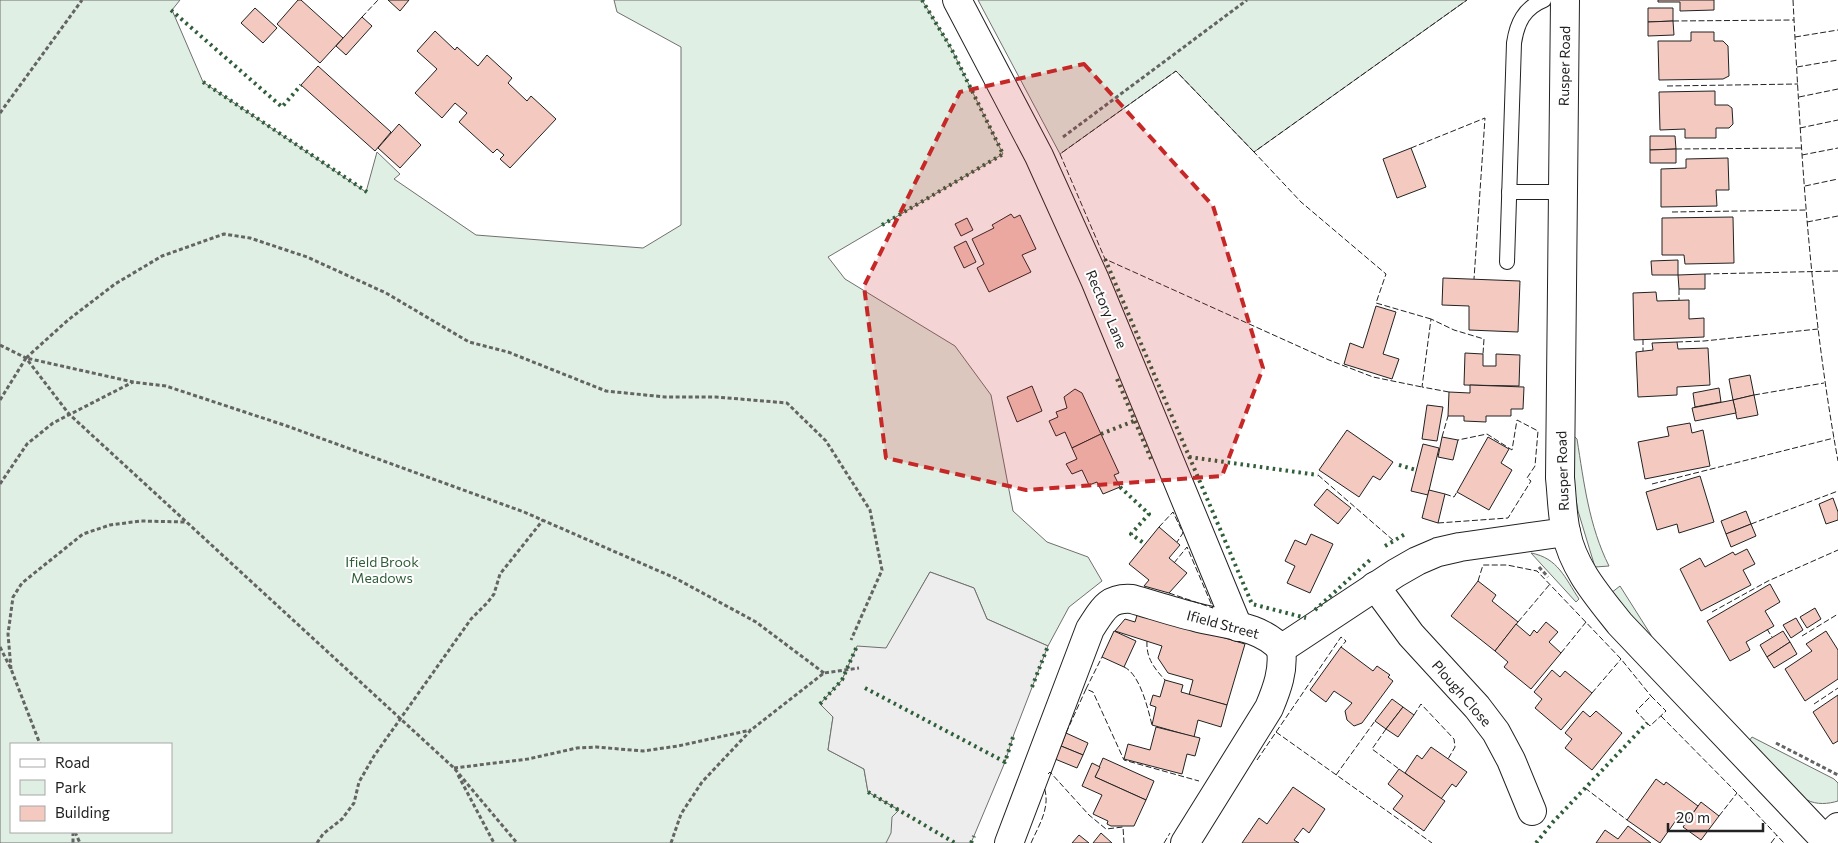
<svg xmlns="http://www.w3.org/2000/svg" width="1838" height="843" viewBox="0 0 1838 843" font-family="Commissioner,sans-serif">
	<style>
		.green { fill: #e0efe3; stroke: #6f6f6f; fill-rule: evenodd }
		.parking { fill: #ededed; stroke: #6f6f6f }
		.building { fill: #f3c9c0; stroke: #222 }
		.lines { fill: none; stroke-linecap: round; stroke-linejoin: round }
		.service-casing { stroke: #222; stroke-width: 16 }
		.minor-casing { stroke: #222; stroke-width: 30 }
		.tertiary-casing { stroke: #222; stroke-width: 30 }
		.path { stroke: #646464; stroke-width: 3; stroke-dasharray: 4 2.5; stroke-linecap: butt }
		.service { stroke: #fff; stroke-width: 14 }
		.minor { stroke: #fff; stroke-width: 28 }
		.tertiary { stroke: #fff; stroke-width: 28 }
		.hedge { stroke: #2f5e38; stroke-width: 4; stroke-dasharray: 2.5 4; stroke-linecap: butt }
		.fence { stroke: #222; stroke-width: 1; stroke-dasharray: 6 2.5; stroke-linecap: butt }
		.marked { fill: #c62828; fill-opacity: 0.2; stroke: #c62828; stroke-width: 4; stroke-dasharray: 10 6; stroke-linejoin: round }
		.labels { text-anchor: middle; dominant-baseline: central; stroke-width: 4; stroke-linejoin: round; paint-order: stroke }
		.street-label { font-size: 14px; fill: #222; stroke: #fff }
		.park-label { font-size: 14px; fill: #2f5e38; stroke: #fff }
	</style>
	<rect width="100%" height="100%" fill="#fff"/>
	<g class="green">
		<path d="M 0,0 L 180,0 L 172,10 L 203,82 L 366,192 L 377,152 L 400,174 L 394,179 L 476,235 L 643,248 L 681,225 L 681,47 L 617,12 L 614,0 L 922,0 L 951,48 L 1003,154 L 828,257 L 845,279 L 955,346 L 991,395 L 1013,511 L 1047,542 L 1088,557 L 1102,581 L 1069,607 L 1048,646 L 987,619 L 974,588 L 930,572 L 886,649 L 857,647 L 842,680 L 820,704 L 833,717 L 828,750 L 864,769 L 868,792 L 955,843 L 0,843 ZM 11,744 L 171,744 L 171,832 L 11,832 Z"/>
		<polygon points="978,0 1467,0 1254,152 1176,71 1060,154"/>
		<path d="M 1573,435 L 1577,439 C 1584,483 1589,526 1609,566 L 1595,567 L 1578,511 L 1574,488 Z"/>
		<path d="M 1531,553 C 1558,558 1565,578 1579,599 L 1576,602 Z"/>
		<polygon points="1620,586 1651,635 1650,637 1611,593"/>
		<path d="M 1752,737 L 1834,779 L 1838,783 L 1838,801 C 1828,804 1817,805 1807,800 C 1792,792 1762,755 1749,741 Z"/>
	</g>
	<polygon class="parking" points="930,572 974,588 987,619 1048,646 1014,734 1005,762 971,843 886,843 891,833 892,817 899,810 868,792 864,769 828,750 833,717 820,704 842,680 857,646 886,648"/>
	<g class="building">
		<polygon points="298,0 301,0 343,38 320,63 277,24"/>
		<polygon points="388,0 409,0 400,11"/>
		<polygon points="1658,0 1714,0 1714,10 1680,11 1680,2 1658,2"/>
		<polygon points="255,8 277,28 263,43 241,23"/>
		<polygon points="1648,8 1673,8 1673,21 1648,22"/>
		<polygon points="362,17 372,26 346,55 336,46"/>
		<polygon points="1673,21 1674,35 1648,36 1648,22"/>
		<polygon points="435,31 455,50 457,47 478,66 487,55 512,78 508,83 527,101 531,96 556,119 510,168 500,159 504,155 497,149 493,153 459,122 467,113 455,103 442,118 415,93 437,69 417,51"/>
		<polygon points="1691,32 1714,32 1714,41 1723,41 1728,46 1729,76 1723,79 1659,80 1658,41 1691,41"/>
		<polygon points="318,66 391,132 375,151 301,85"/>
		<polygon points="1715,91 1715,105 1728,105 1732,108 1733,124 1729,128 1716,128 1716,138 1685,138 1685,129 1660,130 1659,92"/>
		<polygon points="399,124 421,145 400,168 378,148"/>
		<polygon points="1650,136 1675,136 1676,149 1650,150"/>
		<polygon points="1411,148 1426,187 1397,198 1383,159"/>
		<polygon points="1676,149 1676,163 1650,163 1650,150"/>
		<polygon points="1728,158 1729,190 1716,190 1717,206 1661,207 1661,169 1686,168 1686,159"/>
		<polygon points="1011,214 1014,218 1020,215 1036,249 1022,255 1031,272 989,292 977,268 984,264 972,239 994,228 992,225"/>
		<polygon points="1733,217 1734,263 1685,264 1684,255 1662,255 1662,218"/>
		<polygon points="967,218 973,230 961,236 955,224"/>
		<polygon points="966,241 976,262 964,268 954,247"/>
		<polygon points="1678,260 1678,275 1652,275 1651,261"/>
		<polygon points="1705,274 1705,289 1679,289 1678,275"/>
		<polygon points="1443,278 1520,281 1518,332 1469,330 1469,306 1442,305"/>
		<polygon points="1656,292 1657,301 1689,300 1689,319 1704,318 1704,337 1634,340 1633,293"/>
		<polygon points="1376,306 1396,312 1383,354 1399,359 1392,379 1344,364 1350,343 1363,348"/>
		<polygon points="1677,342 1678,349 1708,348 1710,385 1677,387 1677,395 1638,397 1636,352 1653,350 1652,343"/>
		<polygon points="1465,353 1483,354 1483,366 1496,366 1496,354 1520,355 1519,386 1464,385"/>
		<polygon points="1750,375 1754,395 1733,400 1729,379"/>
		<polygon points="1470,385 1524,387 1523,409 1511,409 1511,416 1486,416 1486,422 1464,421 1464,416 1448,416 1449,392 1470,393"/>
		<polygon points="1032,386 1042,411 1017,422 1007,397"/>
		<polygon points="1719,388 1721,402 1695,407 1693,393"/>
		<polygon points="1075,389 1082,393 1101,434 1072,448 1065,432 1056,436 1049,421 1058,417 1056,412 1067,408 1064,397"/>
		<polygon points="1754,395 1758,415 1737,419 1733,400"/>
		<polygon points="1733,400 1736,413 1695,421 1692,408"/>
		<polygon points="1427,405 1443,407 1437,441 1422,439"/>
		<polygon points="1690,423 1692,433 1703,430 1710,466 1645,479 1638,442 1669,436 1667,427"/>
		<polygon points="1347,430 1393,462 1380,480 1373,476 1359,497 1319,470"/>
		<polygon points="1101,434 1119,473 1114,475 1120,487 1103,494 1097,482 1089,485 1082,470 1072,474 1066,464 1077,459 1072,448"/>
		<polygon points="1442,437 1458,440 1453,460 1438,457"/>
		<polygon points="1488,437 1509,449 1501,463 1512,470 1489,510 1457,492"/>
		<polygon points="1423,444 1439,448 1428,495 1411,491"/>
		<polygon points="1700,476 1714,522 1679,533 1677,524 1657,530 1646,492"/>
		<polygon points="1327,489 1351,508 1338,524 1314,505"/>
		<polygon points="1429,490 1445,494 1438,523 1422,518"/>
		<polygon points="1833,498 1838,512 1838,520 1826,524 1819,504"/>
		<polygon points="1746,511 1751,524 1726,534 1721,521"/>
		<polygon points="1751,524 1756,536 1731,547 1726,534"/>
		<polygon points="1159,527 1180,545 1169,558 1187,573 1169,593 1144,586 1149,580 1129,564"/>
		<polygon points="1311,534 1333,544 1310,593 1287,583 1295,566 1285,561 1295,540 1306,545"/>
		<polygon points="1747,549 1755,564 1743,570 1751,585 1701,611 1680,569 1700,558 1705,567 1733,552 1735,555"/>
		<polygon points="1478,581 1496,595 1492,601 1518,622 1495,651 1451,616"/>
		<polygon points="1770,584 1780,602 1765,611 1774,626 1746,642 1750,650 1730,661 1707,621"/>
		<polygon points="1815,608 1821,619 1807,628 1800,617"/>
		<polygon points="1138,612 1245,644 1227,705 1189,695 1193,680 1168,673 1158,658 1162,646 1115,631 1125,619 1135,622"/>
		<polygon points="1796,618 1803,630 1791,638 1783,625"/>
		<polygon points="1546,622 1558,632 1549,642 1561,653 1531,689 1504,667 1508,662 1495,651 1516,624 1530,636 1534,630 1537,633"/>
		<polygon points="1114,631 1136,641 1124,667 1102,657"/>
		<polygon points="1783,631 1790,642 1767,657 1760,645"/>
		<polygon points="1826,631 1838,650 1838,679 1805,701 1785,669 1812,651 1806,644"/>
		<polygon points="1790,642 1797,654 1774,668 1767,657"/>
		<polygon points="1341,647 1373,671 1377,666 1390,675 1388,677 1393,681 1362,723 1354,726 1347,720 1345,711 1352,703 1334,691 1326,702 1310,690"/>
		<polygon points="1552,670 1560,677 1565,671 1592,693 1561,730 1535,708 1542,699 1534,692"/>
		<polygon points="1165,680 1183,685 1181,692 1227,705 1221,727 1198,720 1194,737 1152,725 1156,707 1150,705 1153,695 1160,697"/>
		<polygon points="1838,695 1838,741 1833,744 1813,712"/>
		<polygon points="1392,699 1403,707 1386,729 1375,721"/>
		<polygon points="1403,707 1414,715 1398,737 1386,729"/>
		<polygon points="1583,711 1590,717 1596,711 1622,733 1592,770 1565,748 1572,739 1565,733"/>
		<polygon points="1156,727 1200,738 1195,756 1187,754 1182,774 1124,759 1128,744 1150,750"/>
		<polygon points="1066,733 1088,743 1083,755 1061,746"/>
		<polygon points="1061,746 1083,755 1077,768 1055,759"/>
		<polygon points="1431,747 1467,772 1456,787 1452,784 1441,799 1405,773 1417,755 1422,759"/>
		<polygon points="1103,758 1154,781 1146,800 1095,777"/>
		<polygon points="1092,763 1100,767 1095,777 1146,800 1134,826 1111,826 1107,824 1108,821 1093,814 1102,795 1082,786"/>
		<polygon points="1399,769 1445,801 1424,831 1393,809 1403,796 1388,784"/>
		<polygon points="1656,779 1664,785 1666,782 1698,806 1687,822 1679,816 1660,843 1627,820"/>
		<polygon points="1293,787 1325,809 1309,833 1303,828 1294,840 1299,843 1242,843 1259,818 1267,824"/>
		<polygon points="1701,802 1719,816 1701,840 1683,827"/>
		<polygon points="1628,826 1651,843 1596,843 1605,830 1618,839"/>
		<polygon points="1101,833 1112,843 1093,843"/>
		<polygon points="1079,835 1089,843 1072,843"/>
	</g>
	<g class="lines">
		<g class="service-casing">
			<g id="service">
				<polyline points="1509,192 1563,192"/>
				<path d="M 1507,262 L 1514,43 C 1517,23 1524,8 1544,0"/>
			</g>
		</g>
		<g class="minor-casing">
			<g id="minor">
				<polyline points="957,0 1039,156 1095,280 1238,627"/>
				<polyline points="1375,586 1411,635 1477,707 1496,732 1511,760 1532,811"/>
				<polyline points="1825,840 1838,827"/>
				<path d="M 1009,843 L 1090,629 C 1102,611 1107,597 1132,599 C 1153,605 1174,612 1195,617 C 1225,625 1260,625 1281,649 L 1396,573 L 1417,561 L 1438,552 L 1460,547 L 1566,532"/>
				<path d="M 1185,843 L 1269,708 C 1277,689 1284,670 1281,649"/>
			</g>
		</g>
		<g class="tertiary-casing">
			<path id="tertiary" d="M 1565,0 L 1560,478 C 1562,496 1562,515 1566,532 C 1573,568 1598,596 1620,624 L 1828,843"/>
		</g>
		<g class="path">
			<polyline points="0,113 82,0"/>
			<polyline points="1063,137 1247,0"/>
			<polyline points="0,345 26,358 69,414 454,768 517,843"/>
			<polyline points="0,400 26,358"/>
			<polyline points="0,484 27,444 53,423 133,382"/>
			<polyline points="1539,567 1548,577"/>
			<polyline points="0,647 11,669 40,744"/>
			<polyline points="11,669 8,634 13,597 22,583 83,534 110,525 141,521 186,522"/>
			<polyline points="824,673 756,622 675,578 524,512 287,426 166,386 133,382 26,358 68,320 115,284 162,256 224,234 250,238 307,257 386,293 469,342 508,352 606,391 665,397 716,397 787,403 826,441 870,510 882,570 851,640"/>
			<polyline points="1776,743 1838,775"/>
			<polyline points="454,768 528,759 577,748 596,747 643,751 678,746 751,730"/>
			<polyline points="458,775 494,843"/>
			<polyline points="73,832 73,843"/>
			<polyline points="75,832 80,843"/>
			<polyline points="317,843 323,834 342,819 354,803 359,782 374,756 471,619 488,602 494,594 500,574 543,520"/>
			<polyline points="671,843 681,814 702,782 751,730 824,673 859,668"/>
		</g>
		<use href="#service" class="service"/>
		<use href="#minor" class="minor"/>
		<use href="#tertiary" class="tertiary"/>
		<g class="hedge">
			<polyline points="171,10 282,107 301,85"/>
			<polyline points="203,82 367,192"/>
			<polyline points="882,225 1003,154 951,48 922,0"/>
			<polyline points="1105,259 1252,604 1306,618"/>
			<polyline points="1117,379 1151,459"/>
			<polyline points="1101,434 1134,421"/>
			<polyline points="1189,457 1318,475"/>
			<polyline points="1399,465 1416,470"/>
			<polyline points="1120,487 1149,514 1131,534 1145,544"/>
			<polyline points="1385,546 1407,533"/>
			<polyline points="1315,610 1371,559"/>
			<polyline points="1032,687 1048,646"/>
			<polyline points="865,688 1005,762 1014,734"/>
			<polyline points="820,704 842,680 857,646"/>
			<polyline points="868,792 955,843"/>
			<polyline points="971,843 974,836"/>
			<polyline points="1536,843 1553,822 1647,723"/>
		</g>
		<g class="fence">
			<path d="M 1793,0 C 1801,155 1810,308 1838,461"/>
			<polyline points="362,17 378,0"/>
			<polyline points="1673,21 1794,20"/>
			<polyline points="1795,37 1838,30"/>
			<polyline points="1797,67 1838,60"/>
			<polyline points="1667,86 1798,84"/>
			<polyline points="1799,97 1838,89"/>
			<polyline points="1800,128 1838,120"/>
			<polyline points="1411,148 1485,118 1474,279"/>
			<polyline points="1676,149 1801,148"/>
			<polyline points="1254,152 1176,71 1060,154 1105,259 1329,360 1373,377 1422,387"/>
			<polyline points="1802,155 1838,148"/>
			<polyline points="1805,186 1838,179"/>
			<polyline points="1672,212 1807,210"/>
			<polyline points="1807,222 1838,216"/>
			<polyline points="1705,274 1838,271"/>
			<polyline points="1679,289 1679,300"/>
			<polyline points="1431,319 1376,303 1386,274 1301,202 1254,152 1467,0"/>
			<polyline points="1643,339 1643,351"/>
			<polyline points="1677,342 1704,341 1818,329"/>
			<polyline points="1449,392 1422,387 1431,319 1454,330 1484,339 1483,354"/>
			<polyline points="1754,395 1824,383"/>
			<polyline points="1442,437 1448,416"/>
			<polyline points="1318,475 1394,541"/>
			<polyline points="1652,484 1834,438"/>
			<polyline points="1445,494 1454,497 1457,492"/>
			<polyline points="1438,523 1508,518 1531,481 1527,478 1535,466 1538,431 1517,420 1512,450 1487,434 1458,440"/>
			<polyline points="1751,524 1838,491"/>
			<polyline points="1159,527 1173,512 1183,533 1177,542"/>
			<polyline points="1478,581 1483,565 1507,565 1537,571 1621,659 1651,696"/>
			<polyline points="1169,593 1213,608 1187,547 1174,563"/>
			<polyline points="1712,612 1768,581 1838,550"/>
			<polyline points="1518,622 1550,584"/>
			<polyline points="1767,629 1772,637"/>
			<polyline points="1802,636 1838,614"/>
			<path d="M 1147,641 C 1146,658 1154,668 1165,680"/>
			<polyline points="1561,653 1586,622"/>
			<path d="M 1124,667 C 1140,674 1148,709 1152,725"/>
			<polyline points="1086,689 1102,657"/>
			<polyline points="1592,693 1621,659"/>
			<polygon points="1651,696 1666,711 1650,726 1636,711"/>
			<polyline points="1814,704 1838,688"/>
			<polyline points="1414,715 1421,704 1454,739 1455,747 1448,759"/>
			<polyline points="1661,716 1737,793 1784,843"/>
			<polyline points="1386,729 1372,749 1399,769"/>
			<polyline points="1276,732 1432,843"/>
			<polyline points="1066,733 1086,689 1093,692 1124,760 1199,781"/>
			<polyline points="1257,760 1341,637 1346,641 1341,647"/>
			<polyline points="1048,774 1050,772 1089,815 1106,829 1123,827 1124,843"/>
			<polyline points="1336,775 1375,721"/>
			<polyline points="1585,788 1627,820"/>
			<polyline points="1719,816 1737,793"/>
			<path d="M 1031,843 C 1039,825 1051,807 1044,787"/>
			<polyline points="1164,843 1170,833"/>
			<polyline points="1771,843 1777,835"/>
		</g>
	</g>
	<path class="marked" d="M 1084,64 L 1213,206 L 1263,368 L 1222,476 L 1026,490 L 886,458 L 864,286 L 960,92 Z"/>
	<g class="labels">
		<g class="street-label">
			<text transform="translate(1564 66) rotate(-89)">Rusper Road</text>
			<text transform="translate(1107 309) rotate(67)">Rectory Lane</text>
			<text transform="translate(1562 471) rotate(-92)">Rusper Road</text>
			<text transform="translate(1223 624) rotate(15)">Ifield Street</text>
			<text transform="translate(1462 693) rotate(49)">Plough Close</text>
		</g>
		<g class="park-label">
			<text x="382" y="561">Ifield Brook<tspan x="382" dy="16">Meadows</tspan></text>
		</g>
	</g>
	<rect x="10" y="743" width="162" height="90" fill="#ffffff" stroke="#a7a7a7"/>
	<rect x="20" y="759" width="25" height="8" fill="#ffffff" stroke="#a7a7a7"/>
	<text x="55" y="768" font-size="15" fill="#222222">Road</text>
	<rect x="20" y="780" width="25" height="15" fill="#e0efe3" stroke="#a7a7a7"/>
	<text x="55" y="793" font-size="15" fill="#222222">Park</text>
	<rect x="20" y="806" width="25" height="15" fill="#f3c9c0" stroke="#a7a7a7"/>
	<text x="55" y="818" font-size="15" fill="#222222">Building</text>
	<path d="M1668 823v8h95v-8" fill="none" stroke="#222222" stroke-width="2.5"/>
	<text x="1676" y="823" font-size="15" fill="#222222" stroke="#ffffff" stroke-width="4" paint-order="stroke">20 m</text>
</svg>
